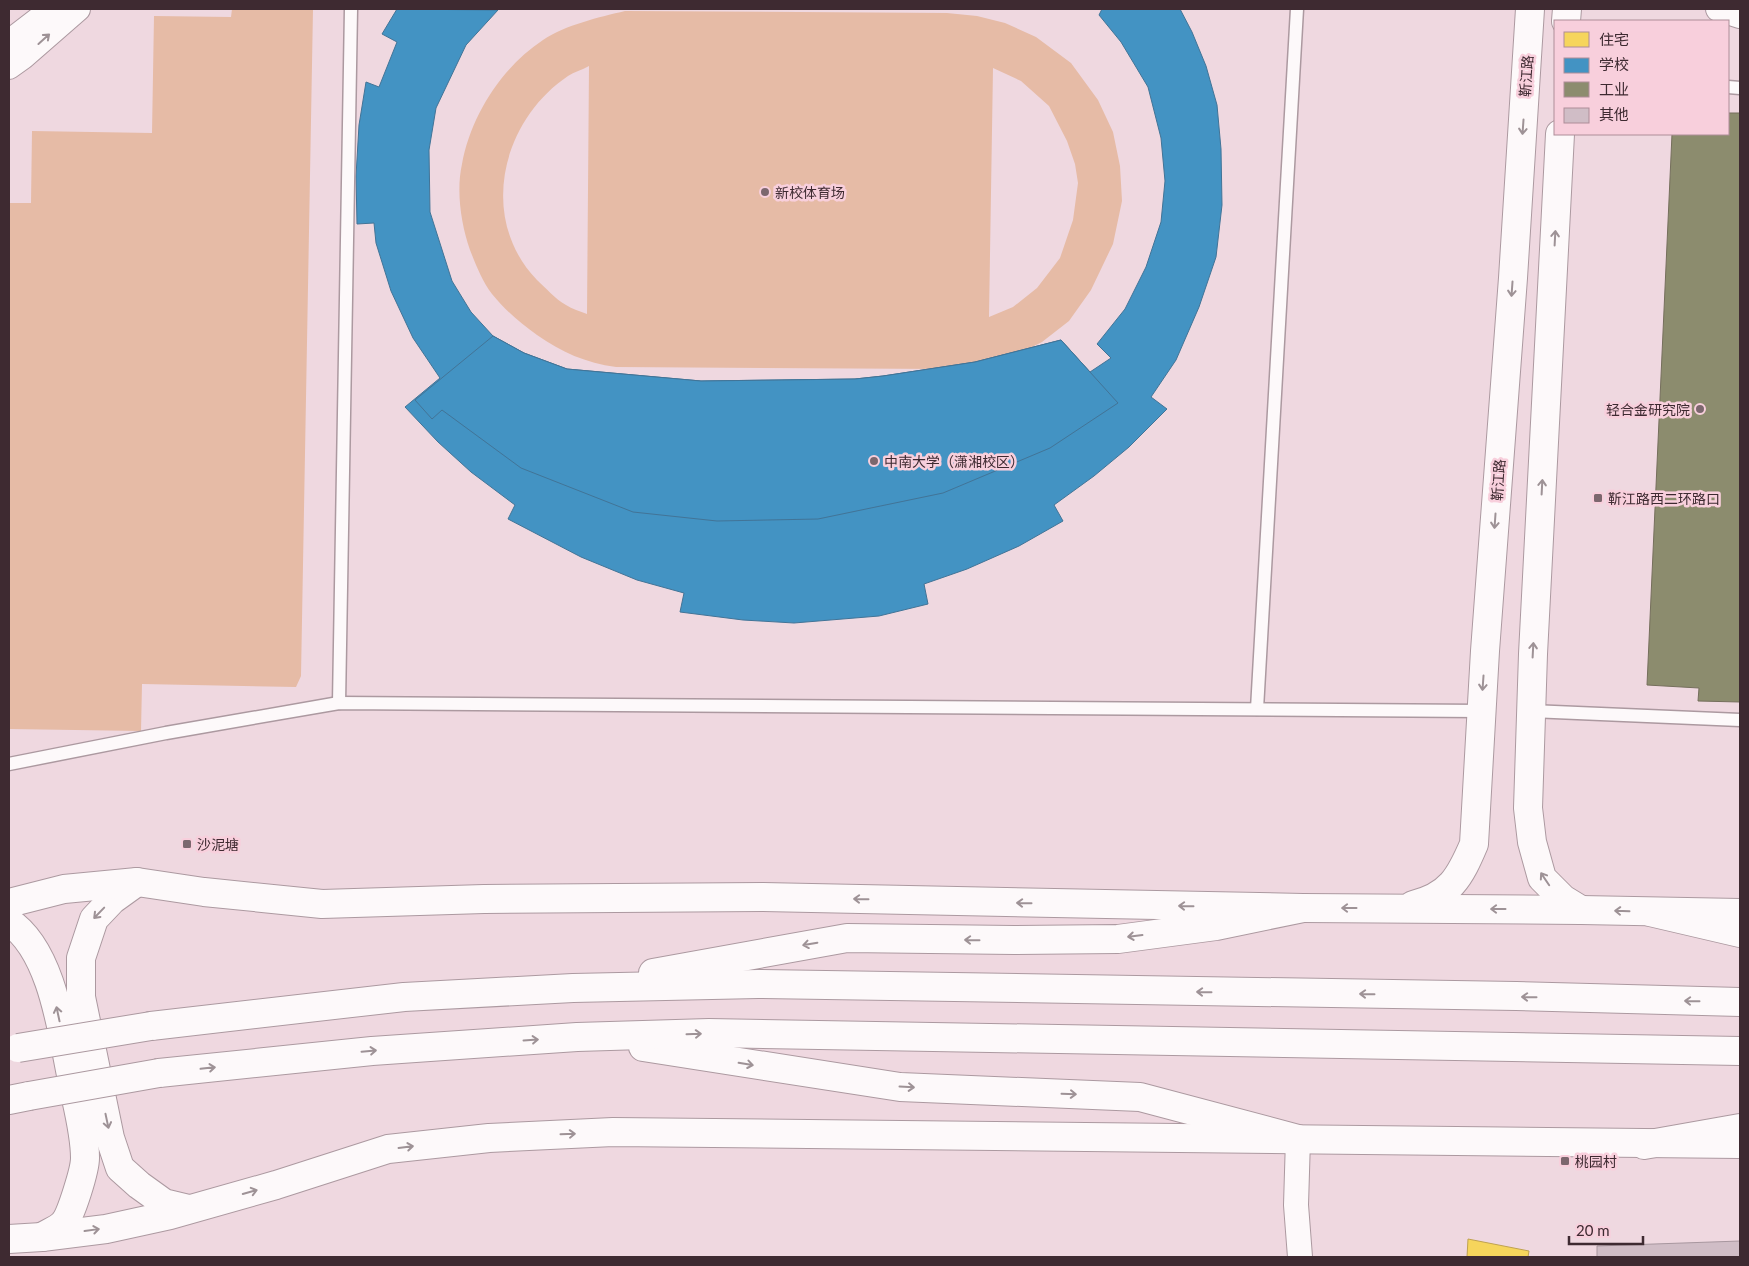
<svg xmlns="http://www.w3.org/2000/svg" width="1749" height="1266" viewBox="0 0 1749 1266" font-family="Lato,'Noto Sans SC',sans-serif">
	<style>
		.green { fill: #e6bba6; fill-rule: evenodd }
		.homes { fill: #f6d55c; stroke: #bfa24f }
		.schools { fill: #4393c3; stroke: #427497 }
		.industry { fill: #8c8c6e; stroke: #756f5c }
		.building { fill: #d0bdc6; stroke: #a8979f }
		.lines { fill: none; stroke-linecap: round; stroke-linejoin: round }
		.lane-casing { stroke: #ac99a0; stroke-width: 15 }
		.street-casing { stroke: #ac99a0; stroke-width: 26 }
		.primary-casing { stroke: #ac99a0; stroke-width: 30 }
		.highway-casing { stroke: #ac99a0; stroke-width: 30 }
		.lane { stroke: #fdf9fa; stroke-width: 12 }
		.street { stroke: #fdf9fa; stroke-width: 24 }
		.primary { stroke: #fdf9fa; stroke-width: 28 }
		.highway { stroke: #fdf9fa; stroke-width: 28 }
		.highway-bridge-casing { stroke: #ac99a0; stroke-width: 30; stroke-linecap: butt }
		.highway-bridge { stroke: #fdf9fa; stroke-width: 28 }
		.oneway { stroke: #9e9296 }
		.poi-dot { fill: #7c676e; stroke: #f8cfdc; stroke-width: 2 }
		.labels { text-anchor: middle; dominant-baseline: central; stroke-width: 5; stroke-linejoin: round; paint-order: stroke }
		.street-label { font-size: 14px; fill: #3e2a31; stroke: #f8cfdc }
		.poi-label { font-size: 14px; fill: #3e2a31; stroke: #f8cfdc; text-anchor: start }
	</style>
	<rect width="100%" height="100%" fill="#efd8e0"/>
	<g class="green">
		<polygon points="232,9 313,9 301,676 296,687 142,684 141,731 9,729 9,203 31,203 32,131 152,133 154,16 231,17"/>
		<path d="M 625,11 L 947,13 L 977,16 L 1005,23 L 1036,37 L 1071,63 L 1098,100 L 1113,132 L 1120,166 L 1122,201 L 1113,244 L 1091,290 L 1069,321 L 1042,342 L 1008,359 L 944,369 L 616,367 C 586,363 561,352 537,335 C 520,323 505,310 492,294 C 482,281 476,265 470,250 C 461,224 456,191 462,164 C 471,115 502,67 543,40 C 565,25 600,17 625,11 ZM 589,66 L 587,314 C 580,311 572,309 566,305 C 555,299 546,288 537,280 C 478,219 501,121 568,76 C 574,72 582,70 589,66 ZM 993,68 L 1021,81 L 1049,106 L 1067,141 L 1075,164 L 1078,183 L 1073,220 L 1060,258 L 1037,288 L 1013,307 L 989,317 Z"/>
	</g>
	<polygon class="homes" points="1468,1239 1529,1251 1528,1257 1467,1257"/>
	<g class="schools">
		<polygon points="397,9 498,10 466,45 436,108 429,150 430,212 452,281 471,312 493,336 524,353 567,369 701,381 855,379 883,376 975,362 1061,340 1090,372 1111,358 1097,344 1125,309 1146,267 1161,222 1165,181 1161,138 1148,87 1121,42 1099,15 1102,9 1180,9 1192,32 1206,66 1217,105 1221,149 1222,205 1216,257 1199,307 1176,360 1151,397 1167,409 1129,447 1094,476 1054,505 1063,521 1019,546 967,569 924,584 928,604 879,616 794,623 743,620 680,612 684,593 637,580 581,557 508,519 515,505 471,472 438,442 405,407 440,378 413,338 391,291 376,243 374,223 357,224 356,176 359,125 366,82 379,87 397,42 382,34"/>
		<polygon points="493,336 524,353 567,369 701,381 855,379 883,376 975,362 1061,340 1118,403 1050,448 943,493 818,519 717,521 633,512 521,468 442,410 432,419 415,400"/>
	</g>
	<polygon class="industry" points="1728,113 1740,113 1740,702 1698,701 1699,688 1647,685 1672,134 1728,134"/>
	<polygon class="building" points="1740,1241 1740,1257 1597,1257 1597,1246"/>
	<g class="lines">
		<g class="lane-casing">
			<g id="lane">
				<polyline points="1728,87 1740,88"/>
				<polyline points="339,703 351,9"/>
				<polyline points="1257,709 1297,9"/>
				<polyline points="1531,711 1740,720"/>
				<polyline points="9,764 166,733 339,703 1481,711"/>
			</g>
		</g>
		<g class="street-casing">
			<g id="street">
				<polyline points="1718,9 1740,16"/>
				<polyline points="9,42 52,9"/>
				<polyline points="9,67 23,57 78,9"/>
				<polyline points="1298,1139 1296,1205 1300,1257"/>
			</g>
		</g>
		<g class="primary-casing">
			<g id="primary">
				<polyline points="1566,21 1567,9"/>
				<polyline points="1560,134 1533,654 1528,808 1532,842 1542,878 1563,899 1581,910"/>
				<polyline points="137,882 112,900 94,919 81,958 81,997 110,1138 120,1168 139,1185 164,1203 189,1209"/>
				<polyline points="9,903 64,889 137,882 204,892 322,904 484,899 763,897 1303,908 1581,910 1740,913"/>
				<path d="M 1413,905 C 1450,896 1460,877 1474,844 L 1485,651 L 1513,278 L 1530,9"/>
				<path d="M 9,922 C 52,950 62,1032 72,1080 C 77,1105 85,1132 85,1158 C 85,1170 71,1215 64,1223 C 59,1229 48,1233 42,1237"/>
				<polyline points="9,1239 42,1237 106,1229 170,1215 276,1185 388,1149 489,1138 613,1132 1740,1144"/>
			</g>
		</g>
		<g class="highway-casing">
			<g id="highway">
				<polyline points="1650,912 1740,933"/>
				<polyline points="653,973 847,938 1014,940 1118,939 1216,926 1303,908"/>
				<polyline points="151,1026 404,997 573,988 758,984 1516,996 1740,1002"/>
				<polyline points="643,1047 900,1087 1140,1097 1298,1139"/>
				<polyline points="159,1073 372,1051 577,1037 709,1033 1740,1051"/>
				<polyline points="9,1100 29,1096"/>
				<polyline points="1644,1145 1740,1128"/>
			</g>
		</g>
		<use href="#lane" class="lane"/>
		<use href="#street" class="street"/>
		<use href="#primary" class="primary"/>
		<use href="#highway" class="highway"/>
		<g class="highway-bridge-casing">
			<g id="highway-bridge">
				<polyline points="18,1048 151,1026"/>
				<polyline points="29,1096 159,1073"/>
			</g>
		</g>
		<use href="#highway-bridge" class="highway-bridge"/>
	</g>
	<defs><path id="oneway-shaft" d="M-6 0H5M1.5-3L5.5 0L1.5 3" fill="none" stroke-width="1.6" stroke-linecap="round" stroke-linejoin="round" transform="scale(1.25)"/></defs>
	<g class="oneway">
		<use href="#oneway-shaft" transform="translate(44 39) rotate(-42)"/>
		<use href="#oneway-shaft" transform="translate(1523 127) rotate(94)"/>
		<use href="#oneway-shaft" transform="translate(1555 238) rotate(-87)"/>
		<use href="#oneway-shaft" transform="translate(1512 289) rotate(94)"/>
		<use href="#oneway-shaft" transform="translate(1542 487) rotate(-87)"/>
		<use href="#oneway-shaft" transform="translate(1495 521) rotate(94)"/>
		<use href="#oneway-shaft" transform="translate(1533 650) rotate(-87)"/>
		<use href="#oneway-shaft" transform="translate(1483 683) rotate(94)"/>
		<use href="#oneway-shaft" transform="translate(1545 879) rotate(-124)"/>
		<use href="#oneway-shaft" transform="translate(861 899) rotate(-179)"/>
		<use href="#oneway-shaft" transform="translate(1024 903) rotate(-179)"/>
		<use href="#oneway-shaft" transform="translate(1186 906) rotate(-179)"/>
		<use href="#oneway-shaft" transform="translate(1349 908) rotate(-180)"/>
		<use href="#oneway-shaft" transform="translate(1498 909) rotate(-180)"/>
		<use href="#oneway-shaft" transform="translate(1622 911) rotate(-178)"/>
		<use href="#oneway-shaft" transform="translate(99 913) rotate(134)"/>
		<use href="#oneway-shaft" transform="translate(1135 936) rotate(173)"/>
		<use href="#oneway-shaft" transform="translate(972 940) rotate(-179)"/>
		<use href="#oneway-shaft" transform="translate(810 944) rotate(170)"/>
		<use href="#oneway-shaft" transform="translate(1204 992) rotate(-179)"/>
		<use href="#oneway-shaft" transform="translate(1367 994) rotate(-179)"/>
		<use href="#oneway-shaft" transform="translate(1529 997) rotate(-179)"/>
		<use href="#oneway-shaft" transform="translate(1692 1001) rotate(-179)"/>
		<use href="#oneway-shaft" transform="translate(58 1014) rotate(-102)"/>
		<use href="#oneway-shaft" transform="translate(694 1034) rotate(-2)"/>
		<use href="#oneway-shaft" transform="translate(531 1040) rotate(-4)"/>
		<use href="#oneway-shaft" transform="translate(369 1051) rotate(-5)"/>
		<use href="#oneway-shaft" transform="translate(746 1064) rotate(9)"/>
		<use href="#oneway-shaft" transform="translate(208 1068) rotate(-6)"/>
		<use href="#oneway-shaft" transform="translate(907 1087) rotate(3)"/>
		<use href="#oneway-shaft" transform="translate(1069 1094) rotate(2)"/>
		<use href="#oneway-shaft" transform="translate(107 1121) rotate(78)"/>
		<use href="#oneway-shaft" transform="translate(568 1134) rotate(-2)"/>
		<use href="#oneway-shaft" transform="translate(406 1147) rotate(-7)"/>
		<use href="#oneway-shaft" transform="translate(250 1192) rotate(-16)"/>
		<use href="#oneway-shaft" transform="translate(92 1230) rotate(-8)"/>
	</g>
	<g class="poi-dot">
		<circle cx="765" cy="192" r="5"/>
		<circle cx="1700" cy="409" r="5"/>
		<circle cx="874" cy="461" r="5"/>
		<rect x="1593" y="493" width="10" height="10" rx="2.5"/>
		<rect x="182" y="839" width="10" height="10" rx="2.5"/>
		<rect x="1560" y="1156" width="10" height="10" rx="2.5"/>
	</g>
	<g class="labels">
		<g class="street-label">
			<text transform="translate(1526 76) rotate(-86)">靳江路</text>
			<text transform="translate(1498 480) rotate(-86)">靳江路</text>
		</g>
		<g class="poi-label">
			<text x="775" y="192">新校体育场</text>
			<text x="1690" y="409" text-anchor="end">轻合金研究院</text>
			<text x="884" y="461">中南大学（潇湘校区）</text>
			<text x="1608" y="498">靳江路西二环路口</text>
			<text x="197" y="844">沙泥塘</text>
			<text x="1575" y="1161">桃园村</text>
		</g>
	</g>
	<rect width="1749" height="1266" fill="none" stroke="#3e2a31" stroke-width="20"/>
	<rect x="1554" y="20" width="175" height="115" fill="#f8cfdc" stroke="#ae8d98"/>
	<rect x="1564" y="32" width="25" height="15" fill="#f6d55c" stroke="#ae8d98"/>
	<text x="1599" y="45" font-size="15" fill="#3e2a31">住宅</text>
	<rect x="1564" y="58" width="25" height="15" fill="#4393c3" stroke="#ae8d98"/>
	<text x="1599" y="70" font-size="15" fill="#3e2a31">学校</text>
	<rect x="1564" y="82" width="25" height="15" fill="#8c8c6e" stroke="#ae8d98"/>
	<text x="1599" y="95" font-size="15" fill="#3e2a31">工业</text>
	<rect x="1564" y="108" width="25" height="15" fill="#d0bdc6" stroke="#ae8d98"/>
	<text x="1599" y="120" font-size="15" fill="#3e2a31">其他</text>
	<path d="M1569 1236v8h74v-8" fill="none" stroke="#3e2a31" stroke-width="2.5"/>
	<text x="1576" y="1236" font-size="15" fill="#3e2a31" stroke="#f8cfdc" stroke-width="4" paint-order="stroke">20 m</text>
</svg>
